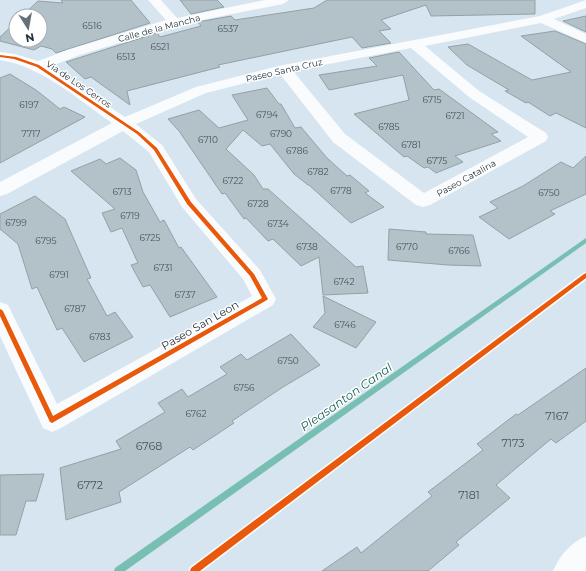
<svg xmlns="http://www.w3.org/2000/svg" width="586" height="571" viewBox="0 0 586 571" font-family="Montserrat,sans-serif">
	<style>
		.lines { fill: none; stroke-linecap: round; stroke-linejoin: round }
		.stream { fill: #78beb2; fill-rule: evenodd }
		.building { fill: #b3c2c8; stroke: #93a1a7 }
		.minor { fill: #f9fbfd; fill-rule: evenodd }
		.cycleway-casing { stroke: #fff; stroke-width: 3 }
		.cycleway { fill: #e8590c; fill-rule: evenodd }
		.labels { text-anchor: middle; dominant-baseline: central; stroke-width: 3; stroke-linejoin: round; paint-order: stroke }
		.number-label { font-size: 9px; fill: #48565e }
		.far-street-label { font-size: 9px; fill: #25323b; stroke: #fff }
		.street-label { font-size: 11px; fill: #25323b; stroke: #fff }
		.near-number-label { font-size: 11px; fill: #48565e }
		.water-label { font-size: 12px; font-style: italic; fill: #1a6456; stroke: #fff }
	</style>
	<rect width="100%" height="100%" fill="#d6e5f0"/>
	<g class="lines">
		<polygon class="stream" points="586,238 586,243 125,571 114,571 115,568"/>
	</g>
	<g class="building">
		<polygon points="61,0 131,0 150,23 56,53 52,49 41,46 34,50 0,41 0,37 16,22 16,40 40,40 40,16 22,16 38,1 63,3"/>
		<polygon points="180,0 217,0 224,7 191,14"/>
		<polygon points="327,0 535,0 535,14 431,16 426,5 381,20 391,29 379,31 391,43 362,48 352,37 218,65 220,67 127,91 130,105 91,77 85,79 66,62 157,33 160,37 201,26 198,22 231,16 235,20 314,8"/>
		<polygon points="586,16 586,32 563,21"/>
		<polygon points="555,31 586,44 586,128 556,113 550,116 528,102 526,103 505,91 509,90 467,65 448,47 468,44 532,80 571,72 521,36"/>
		<polygon points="399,52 434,90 439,89 498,132 491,134 501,141 455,156 463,162 436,173 428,167 424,168 407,156 404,157 354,114 409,100 403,75 329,90 319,75 377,66 369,58"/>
		<polygon points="10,74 36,90 60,109 64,107 85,117 0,163 0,78"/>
		<polygon points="267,88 279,104 281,104 295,128 301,127 327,158 347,176 350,175 369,191 365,193 384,207 351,223 309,185 308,185 294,174 270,144 262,146 243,130 226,149 254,175 263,189 268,189 356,267 363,266 368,293 323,295 319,257 301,266 273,239 268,241 246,218 244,219 225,193 222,194 179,131 168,119 199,110 219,128 248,120 232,95"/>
		<polygon points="586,156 586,194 550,211 555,214 509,239 479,217 498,208 490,202 523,186 561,162 573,168"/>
		<polygon points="120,158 136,170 143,192 160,222 164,220 179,248 181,247 217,297 170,317 150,285 143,287 131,265 138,263 122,228 111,232 102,213 115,209 71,171 100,159 106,164"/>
		<polygon points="35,196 65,219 91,278 87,279 107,316 115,312 133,337 84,362 62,328 57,330 37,287 32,289 18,244 0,229 0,214"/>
		<polygon points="389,229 426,232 426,234 473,235 481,266 448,265 388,260"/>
		<polygon points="323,296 376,322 356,348 313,327 325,313"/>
		<polygon points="291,334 320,365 283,387 232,421 234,423 193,450 190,447 119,492 121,502 66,520 60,468 121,449 116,441 165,412 158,403 182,389 188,397 227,374 220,367 241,354 247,360"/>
		<polygon points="586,368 586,421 556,443 551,439 496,485 510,498 456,542 459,545 428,571 322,571 357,547 361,553 432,496 428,492 483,450 477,444 516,414 518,415"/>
		<polygon points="44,474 36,501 26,501 16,535 0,535 0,475"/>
	</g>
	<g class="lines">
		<g class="minor">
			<path d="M 148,0 L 161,0 L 177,18 L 265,0 L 289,0 L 283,4 L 177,25 L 80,55 L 49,67 L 125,117 L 196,87 L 278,66 L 540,16 L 586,0 L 586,8 L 554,19 L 586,34 L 586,43 L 541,23 L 425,46 L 479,91 L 546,133 L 548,137 L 546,141 L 430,205 L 423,207 L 416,205 L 333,142 L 280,74 L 206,93 L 136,124 L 162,145 L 196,199 L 260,270 L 276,299 L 273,305 L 61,428 L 52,432 L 43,428 L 0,336 L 0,302 L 8,305 L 57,404 L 252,296 L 243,279 L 182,207 L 149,152 L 123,131 L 7,194 L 0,196 L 0,182 L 112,123 C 79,100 41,66 0,60 L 0,52 L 15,54 L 38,61 L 70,49 L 166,20 ZM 411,48 L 469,97 L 528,137 L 424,193 L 345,134 L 293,71 Z"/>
			<path d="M 586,536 L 586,571 L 553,571 C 560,555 570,543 586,536 Z"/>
		</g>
		<g class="cycleway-casing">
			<g id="cycleway">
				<polygon points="0,55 16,57 39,65 139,132 157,148 191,202 254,274 268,299 267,300 52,423 50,422 0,316 0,309 2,310 3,311 53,416 262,298 250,276 187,204 154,150 137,134 37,67 14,59 0,57"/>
				<polygon points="586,273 586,278 200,571 190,571 191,568 584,274"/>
			</g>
		</g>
		<use href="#cycleway" class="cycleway"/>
	</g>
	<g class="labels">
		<g class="number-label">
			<text x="92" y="25">6516</text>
			<text x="228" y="28">6537</text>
			<text x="160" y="46">6521</text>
			<text x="126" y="56">6513</text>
			<text x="432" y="99">6715</text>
			<text x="29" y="104">6197</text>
			<text x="267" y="114">6794</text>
			<text x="455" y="115">6721</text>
			<text x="389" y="126">6785</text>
			<text x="31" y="133">7717</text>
			<text x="281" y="133">6790</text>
			<text x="208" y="139">6710</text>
			<text x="411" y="144">6781</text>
			<text x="297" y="150">6786</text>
			<text x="437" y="160">6775</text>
			<text x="318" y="171">6782</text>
			<text x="233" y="180">6722</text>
			<text x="341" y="190">6778</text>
			<text x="122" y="191">6713</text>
			<text x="549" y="192">6750</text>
			<text x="258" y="203">6728</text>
			<text x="130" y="215">6719</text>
			<text x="16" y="222">6799</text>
			<text x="278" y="223">6734</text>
			<text x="150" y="237">6725</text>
			<text x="46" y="240">6795</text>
			<text x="307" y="246">6738</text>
			<text x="407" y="246">6770</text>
			<text x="459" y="250">6766</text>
			<text x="163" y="267">6731</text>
			<text x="59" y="274">6791</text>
			<text x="344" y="281">6742</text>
			<text x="185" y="294">6737</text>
			<text x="75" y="308">6787</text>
			<text x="345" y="324">6746</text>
			<text x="100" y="336">6783</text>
			<text x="288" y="360">6750</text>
			<text x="244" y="387">6756</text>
			<text x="196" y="413">6762</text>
		</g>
		<g class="far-street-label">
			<text transform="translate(159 28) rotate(-15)">Calle de la Mancha</text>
			<text transform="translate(284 70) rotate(-13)">Paseo Santa Cruz</text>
			<text transform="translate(79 84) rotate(34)">Via de Los Cerros</text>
			<text transform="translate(466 178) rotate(-29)">Paseo Catalina</text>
		</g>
		<g class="street-label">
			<text transform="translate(200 325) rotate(-30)">Paseo San Leon</text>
		</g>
		<g class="near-number-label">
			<text x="557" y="416">7167</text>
			<text x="513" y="443">7173</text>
			<text x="149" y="446">6768</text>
			<text x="90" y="485">6772</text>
			<text x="469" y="495">7181</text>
		</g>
		<g class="water-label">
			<text transform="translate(346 397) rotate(-35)">Pleasanton Canal</text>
		</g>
	</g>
	<g transform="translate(28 28) rotate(169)"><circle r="19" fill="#ffffff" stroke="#a8adb1"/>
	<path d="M0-3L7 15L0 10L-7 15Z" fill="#63717a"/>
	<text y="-6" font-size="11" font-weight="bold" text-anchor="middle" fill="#25323b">N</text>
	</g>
</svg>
